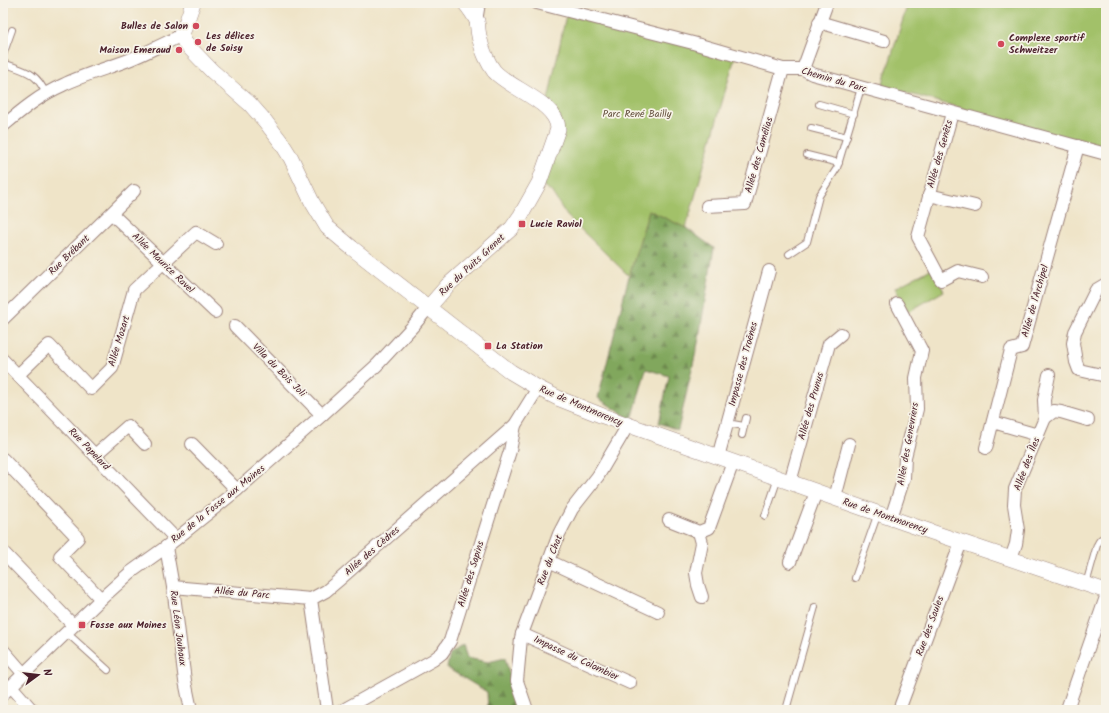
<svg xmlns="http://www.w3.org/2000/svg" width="1109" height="713" viewBox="0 0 1109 713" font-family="Kalam,sans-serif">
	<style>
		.forest { fill: url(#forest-firs); stroke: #666344 }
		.green { fill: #a2c169; stroke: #76704a }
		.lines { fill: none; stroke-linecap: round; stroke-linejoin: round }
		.service-casing { stroke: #9c827a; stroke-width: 8 }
		.minor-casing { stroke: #9c827a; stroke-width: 14 }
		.tertiary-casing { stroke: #9c827a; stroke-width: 16 }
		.service { stroke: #fff; stroke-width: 6 }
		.minor { stroke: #fff; stroke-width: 12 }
		.tertiary { stroke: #fff; stroke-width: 15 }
		.poi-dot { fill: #d1495b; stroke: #f7f3e8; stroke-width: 1.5 }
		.labels { text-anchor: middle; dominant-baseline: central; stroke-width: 3.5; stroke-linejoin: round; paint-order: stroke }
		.poi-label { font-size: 10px; font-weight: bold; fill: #4a1f2b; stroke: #f7f3e8; text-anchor: start }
		.street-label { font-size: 10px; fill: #4a1f2b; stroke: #f7f3e8 }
		.park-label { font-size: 10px; fill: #64503e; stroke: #f7f3e8 }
	</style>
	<defs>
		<pattern id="forest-firs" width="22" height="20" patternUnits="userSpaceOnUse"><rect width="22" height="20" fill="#81a75d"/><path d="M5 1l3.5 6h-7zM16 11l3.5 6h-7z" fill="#6c874d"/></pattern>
	</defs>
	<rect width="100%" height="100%" fill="#f7f3e8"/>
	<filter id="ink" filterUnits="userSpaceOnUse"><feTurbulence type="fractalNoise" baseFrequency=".025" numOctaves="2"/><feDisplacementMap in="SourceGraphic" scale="8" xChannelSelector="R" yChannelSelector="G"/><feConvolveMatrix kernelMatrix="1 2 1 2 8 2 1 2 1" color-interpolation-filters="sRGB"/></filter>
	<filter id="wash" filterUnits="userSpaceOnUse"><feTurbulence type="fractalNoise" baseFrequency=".012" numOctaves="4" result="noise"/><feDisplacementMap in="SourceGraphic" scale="16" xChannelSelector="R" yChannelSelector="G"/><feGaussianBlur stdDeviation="0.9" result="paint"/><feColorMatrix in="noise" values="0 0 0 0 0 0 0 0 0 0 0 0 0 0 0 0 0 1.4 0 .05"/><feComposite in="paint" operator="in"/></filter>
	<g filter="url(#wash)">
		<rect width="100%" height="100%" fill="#efe4c8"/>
		<g class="forest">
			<polygon points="649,210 686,228 714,248 698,343 678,430 659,423 669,376 646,369 632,420 598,398 629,276"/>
			<polygon points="463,645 467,658 488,662 505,658 519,710 488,710 487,692 447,668 450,654"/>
		</g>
		<g class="green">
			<polygon points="908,3 1106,3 1106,149 882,86"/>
			<polygon points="566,15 735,57 686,228 649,210 629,276 567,216 551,191 539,183 557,137 547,105"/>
			<polygon points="931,269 944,291 908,312 895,288"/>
		</g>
	</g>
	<g filter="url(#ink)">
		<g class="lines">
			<g class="service-casing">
				<g id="service">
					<polyline points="3,55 12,30"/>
					<path d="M 3,63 C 24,71 36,71 46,94"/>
					<polyline points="819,104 854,114"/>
					<polyline points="811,128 847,137"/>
					<polyline points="807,155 839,163"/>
					<polyline points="789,254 807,242 819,196 837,168 861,88"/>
					<polyline points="727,423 744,426"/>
					<polyline points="742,435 746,418"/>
					<polyline points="765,516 778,478"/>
					<polyline points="855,578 878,513"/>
					<path d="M 1086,584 L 1097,545 C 1099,541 1101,537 1106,538"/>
					<polyline points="66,632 108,670"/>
					<polyline points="786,710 815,607"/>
				</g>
			</g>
			<g class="minor-casing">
				<g id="minor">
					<polyline points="537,3 693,43 783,69 803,69 812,74 1106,154"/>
					<polyline points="476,21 479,3"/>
					<polyline points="819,22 884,41"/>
					<polyline points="803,69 827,3"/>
					<polyline points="952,113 918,237 941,280 958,271 982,277"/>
					<path d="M 3,126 C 22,110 40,95 63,85 C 85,74 109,68 131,59 C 146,53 161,45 176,38 L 181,34"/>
					<polyline points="929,195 975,206"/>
					<polyline points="707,206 745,204 783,69"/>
					<polyline points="112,214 215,312"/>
					<polyline points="1106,284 1096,290 1075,332 1073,343 1076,362 1079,370 1106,376"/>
					<polyline points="3,319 134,191"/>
					<polyline points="235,326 322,415"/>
					<polyline points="3,360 176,539"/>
					<polyline points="18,375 49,345 91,389 112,368 134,290 196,232 216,244"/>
					<polyline points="1045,418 1054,411 1061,412 1088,420"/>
					<polyline points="993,422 1038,435"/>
					<polyline points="192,444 237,490"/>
					<polyline points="986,448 1011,350 1022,347 1078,146"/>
					<polyline points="95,455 128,426 145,444"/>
					<polyline points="718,457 769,271"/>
					<polyline points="3,459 78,538 60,556 101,599"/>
					<polyline points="790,482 829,344 841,334"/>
					<polyline points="835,498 849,444"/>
					<polyline points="891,518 904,478 905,457 917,409 916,378 922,351 897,304"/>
					<polyline points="669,520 699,532 709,528 733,462"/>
					<polyline points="699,532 702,543 696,573 698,585 702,597"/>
					<polyline points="166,547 173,587 185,681 191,710"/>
					<polyline points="3,552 73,625"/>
					<polyline points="1011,558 1016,544 1018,530 1014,505 1015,489 1045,418 1044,400 1049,375"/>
					<polyline points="549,561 658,612"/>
					<polyline points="790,562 816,492"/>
					<polyline points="173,587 311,599"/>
					<polyline points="522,634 630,683"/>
					<polyline points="3,650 23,673"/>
					<polyline points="11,686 32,710"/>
					<polyline points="3,694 101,599 131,572 166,547 237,490 322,415 377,365 414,325 428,308"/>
					<polyline points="1067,709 1106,597"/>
					<polyline points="327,710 311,599 326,591 339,580 515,425"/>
					<polyline points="343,710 433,660 442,653 450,641 510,451 515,425 538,388"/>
					<polyline points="527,710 517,681 521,638 522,634 559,534 572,509 598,476 628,425"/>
					<polyline points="899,710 961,542"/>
				</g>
			</g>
			<g class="tertiary-casing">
				<g id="tertiary">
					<polyline points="193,3 184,29 181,34 185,43 212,71 250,104 265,121 281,142 291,158 312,202 327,227 352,248 511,372 538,388 560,399 603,416 905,523 1106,591"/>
					<path d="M 428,308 L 448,285 L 512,228 L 521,215 L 539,183 L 558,129 C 558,103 510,89 494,71 C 488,63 482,50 480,40 C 478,34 478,27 477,21 C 474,15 469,8 465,3"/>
				</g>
			</g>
			<use href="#service" class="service"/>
			<use href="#minor" class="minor"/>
			<use href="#tertiary" class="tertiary"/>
		</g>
	</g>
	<g class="poi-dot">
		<circle cx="196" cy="26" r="4"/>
		<circle cx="198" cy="42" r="4"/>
		<circle cx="1001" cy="44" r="4"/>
		<circle cx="179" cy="50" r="4"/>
		<rect x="518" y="220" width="8" height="8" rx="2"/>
		<rect x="484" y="342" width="8" height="8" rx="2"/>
		<rect x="78" y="621" width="8" height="8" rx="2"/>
	</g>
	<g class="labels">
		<g class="poi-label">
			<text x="188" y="26" text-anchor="end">Bulles de Salon</text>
			<text x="206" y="36">Les délices<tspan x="206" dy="12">de Soisy</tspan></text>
			<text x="1009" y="38">Complexe sportif<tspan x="1009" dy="12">Schweitzer</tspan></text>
			<text x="171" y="50" text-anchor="end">Maison Emeraud</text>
			<text x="530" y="224">Lucie Raviol</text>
			<text x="496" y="346">La Station</text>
			<text x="90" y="625">Fosse aux Moines</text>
		</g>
		<g class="street-label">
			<text transform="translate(834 80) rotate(16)">Chemin du Parc</text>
			<text transform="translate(940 154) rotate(-74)">Allée des Genêts</text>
			<text transform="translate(759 155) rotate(-74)">Allée des Camélias</text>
			<text transform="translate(69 255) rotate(-44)">Rue Brébant</text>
			<text transform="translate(163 263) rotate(44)">Allée Maurice Ravel</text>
			<text transform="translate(472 265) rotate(-43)">Rue du Puits Grenet</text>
			<text transform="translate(1035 301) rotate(-74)">Allée de l'Archipel</text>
			<text transform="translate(119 341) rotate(-73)">Allée Mozart</text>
			<text transform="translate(743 364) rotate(-75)">Impasse des Troënes</text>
			<text transform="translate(279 370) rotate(45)">Villa du Bois Joli</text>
			<text transform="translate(581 406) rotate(23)">Rue de Montmorency</text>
			<text transform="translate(811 406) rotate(-74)">Allée des Prunus</text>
			<text transform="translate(908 444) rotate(-80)">Allée des Genevriers</text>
			<text transform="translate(89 449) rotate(46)">Rue Papelard</text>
			<text transform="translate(1027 464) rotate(-69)">Allée des Îles</text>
			<text transform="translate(218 504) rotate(-39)">Rue de la Fosse aux Moines</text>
			<text transform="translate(885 516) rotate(19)">Rue de Montmorency</text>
			<text transform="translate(372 551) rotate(-41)">Allée des Cèdres</text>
			<text transform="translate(550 560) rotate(-69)">Rue du Chat</text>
			<text transform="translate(471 574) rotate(-73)">Allée des Sapins</text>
			<text transform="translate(242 593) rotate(5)">Allée du Parc</text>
			<text transform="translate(930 626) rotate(-70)">Rue des Saules</text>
			<text transform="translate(178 628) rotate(83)">Rue Léon Jouhaux</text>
			<text transform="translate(576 658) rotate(25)">Impasse du Colombier</text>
		</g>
		<g class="park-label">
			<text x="637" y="114">Parc René Bailly</text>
		</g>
	</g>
	<rect width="1109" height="713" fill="none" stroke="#f7f3e8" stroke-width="16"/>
	<g transform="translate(38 675) rotate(75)" stroke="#f7f3e8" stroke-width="3" paint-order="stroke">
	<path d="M0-3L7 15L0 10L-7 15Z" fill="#4a1f2b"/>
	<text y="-6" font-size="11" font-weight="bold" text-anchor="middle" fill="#4a1f2b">N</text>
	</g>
</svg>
